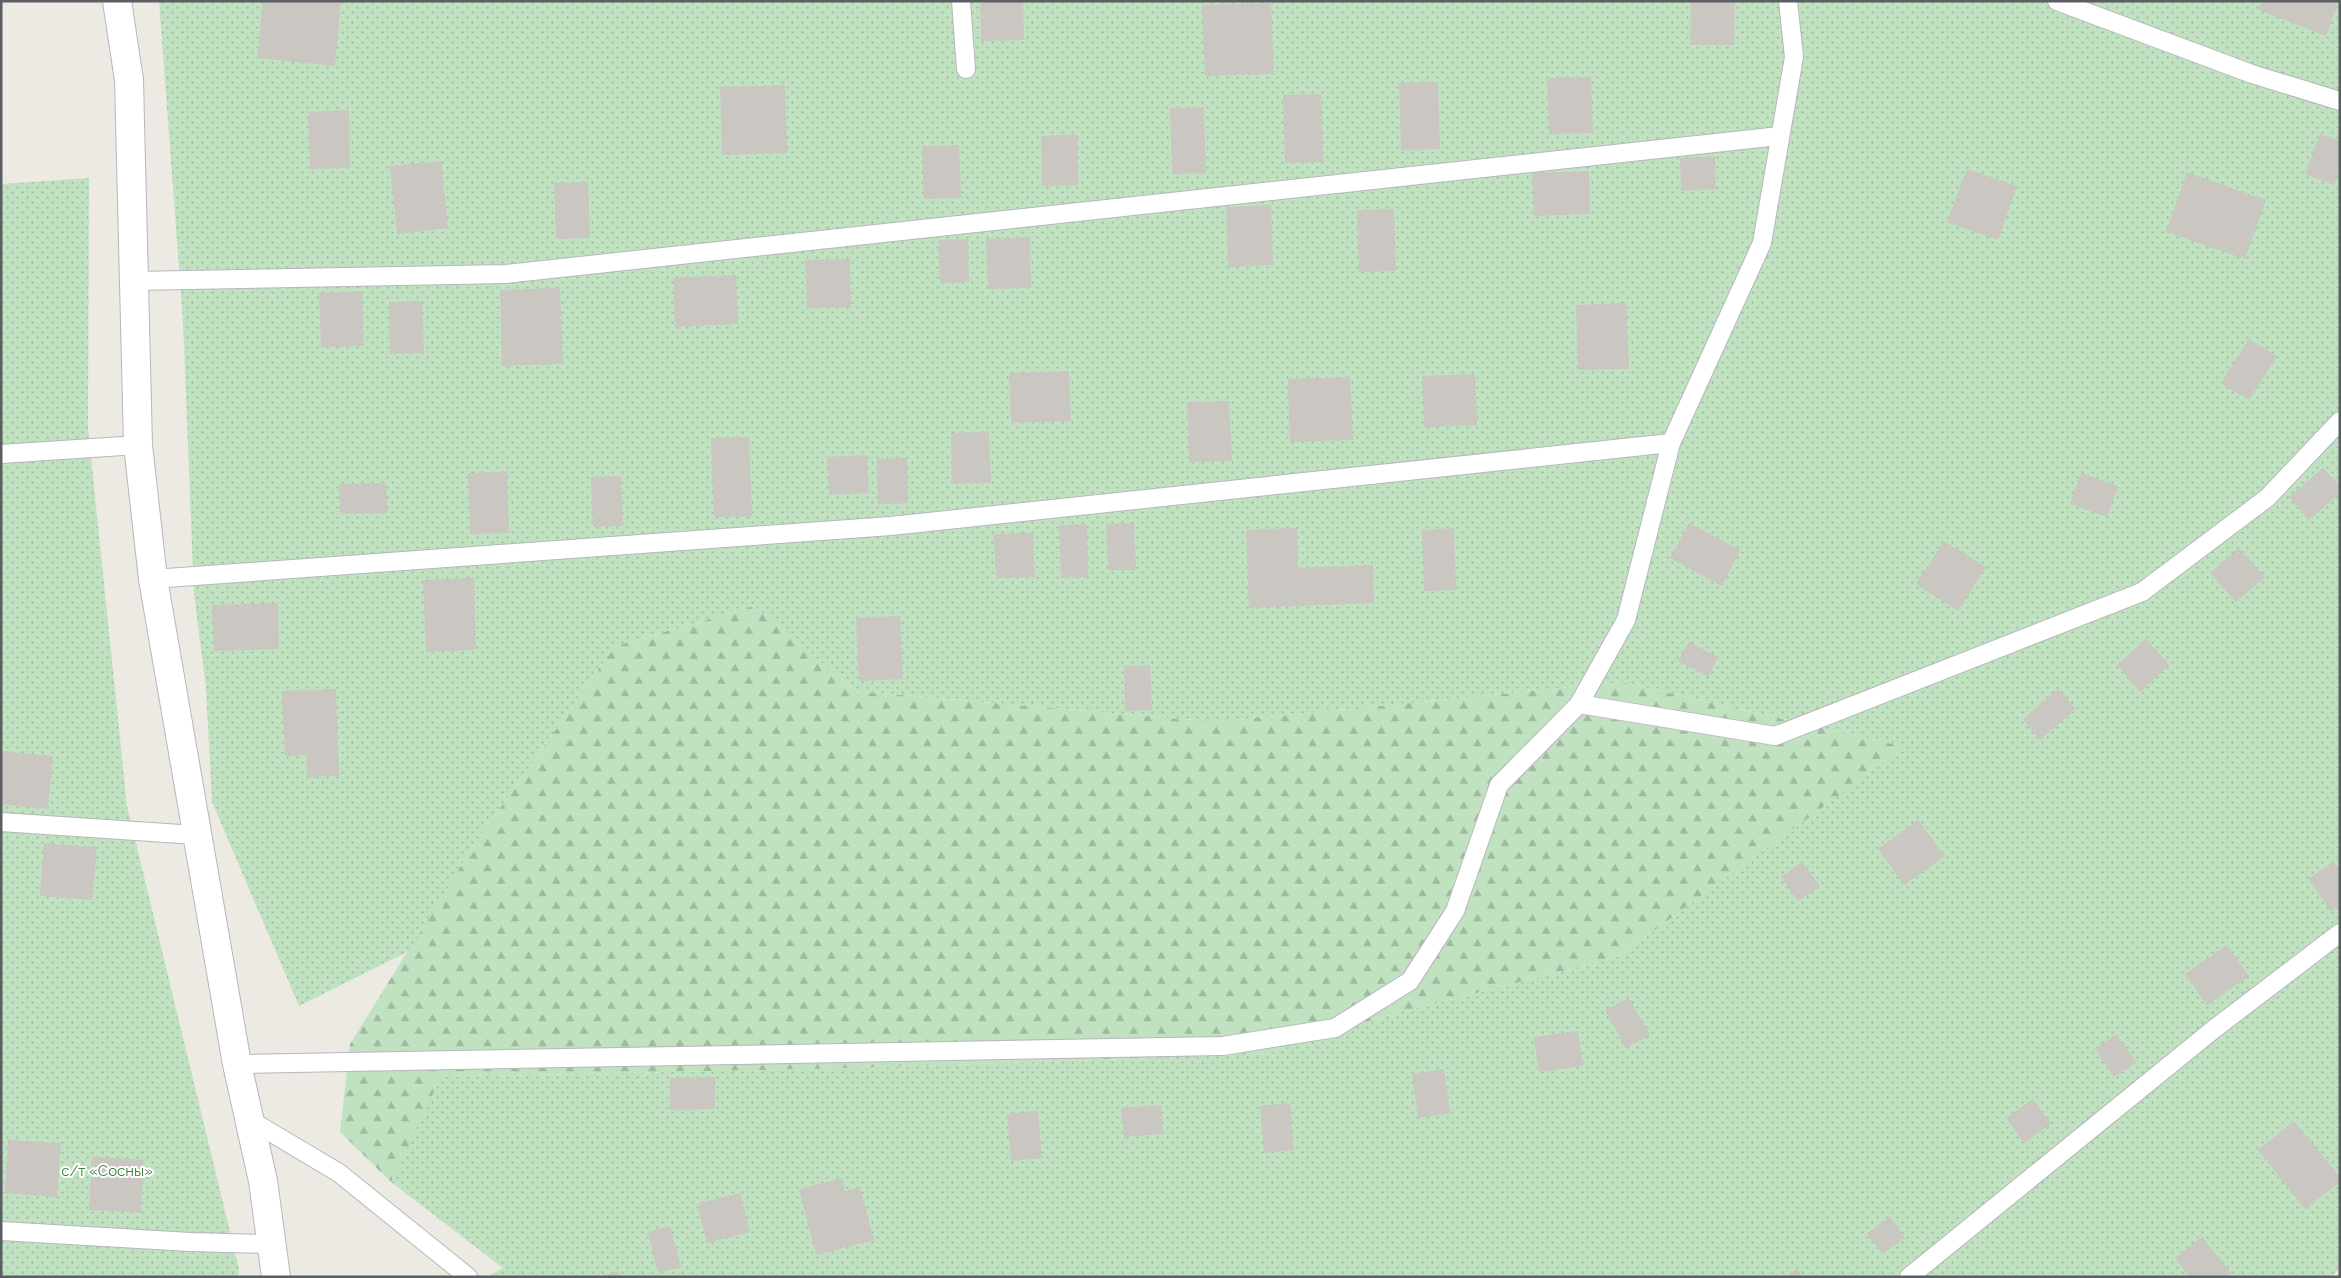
<svg xmlns="http://www.w3.org/2000/svg" width="2341" height="1278" viewBox="0 0 2341 1278" font-family="Raleway,sans-serif">
	<style>
		.forest { fill: url(#forest-firs) }
		.garden { fill: url(#garden-dots) }
		.building { fill: #cac6c2 }
		.lines { fill: none; stroke-linecap: round; stroke-linejoin: round }
		.lane-casing { stroke: #b5b8bc; stroke-width: 20 }
		.secondary-casing { stroke: #b4b7bc; stroke-width: 30 }
		.lane { stroke: #fff; stroke-width: 18 }
		.secondary { stroke: #fff; stroke-width: 28 }
		.labels { text-anchor: middle; dominant-baseline: central; stroke-width: 4; stroke-linejoin: round; paint-order: stroke }
		.park-label { font-size: 15px; fill: #3b803d; stroke: #fff }
	</style>
	<defs>
		<pattern id="forest-firs" width="22" height="20" patternUnits="userSpaceOnUse" patternTransform="scale(1.25)"><rect width="22" height="20" fill="#c1e2c0"/><path d="M5 1l3.5 6h-7zM16 11l3.5 6h-7z" fill="#a0ba9f"/></pattern>
		<pattern id="garden-dots" width="8" height="8" patternUnits="userSpaceOnUse" patternTransform="scale(1.25)"><rect width="8" height="8" fill="#c1e2c0"/><path d="M2 2h.1M6 6h.1" fill="none" stroke="#a0ba9f" stroke-width="1.8" stroke-linecap="round"/></pattern>
	</defs>
	<rect width="100%" height="100%" fill="#eceae2"/>
	<polygon class="forest" points="754,606 856,691 1217,722 1622,682 1906,747 1618,957 1386,1016 1266,1054 861,1068 442,1077 391,1182 340,1132 350,1044 473,846 615,646"/>
	<g class="garden">
		<polygon points="159,1 2340,1 2340,1269 2331,1277 487,1277 503,1268 391,1182 441,1077 861,1068 1266,1054 1386,1016 1618,957 1905,747 1622,682 1217,722 856,691 754,606 615,646 473,846 409,951 299,1006 212,802 206,688 194,594 183,321"/>
		<polygon points="89,178 88,428 127,806 239,1269 238,1277 1,1277 1,184"/>
	</g>
	<g class="building">
		<polygon points="263,1 341,1 335,66 257,58"/>
		<polygon points="980,1 1023,1 1024,40 981,41"/>
		<polygon points="1691,1 1735,1 1734,45 1690,45"/>
		<polygon points="2262,1 2339,1 2326,36 2259,10"/>
		<polygon points="1271,3 1274,74 1205,76 1202,5"/>
		<polygon points="1591,77 1593,133 1549,134 1547,78"/>
		<polygon points="1438,82 1440,149 1401,150 1399,83"/>
		<polygon points="785,85 787,153 722,155 720,87"/>
		<polygon points="1321,94 1323,162 1285,163 1283,95"/>
		<polygon points="1204,107 1206,173 1172,174 1170,108"/>
		<polygon points="349,110 350,168 310,169 308,112"/>
		<polygon points="1077,134 1078,185 1042,186 1041,136"/>
		<polygon points="2320,134 2340,141 2340,169 2334,185 2305,174"/>
		<polygon points="959,145 961,198 924,199 922,146"/>
		<polygon points="1715,157 1716,189 1681,191 1680,158"/>
		<polygon points="441,161 448,228 397,234 390,166"/>
		<polygon points="1967,169 2017,186 1998,240 1947,222"/>
		<polygon points="1589,171 1590,214 1534,216 1532,173"/>
		<polygon points="2187,172 2266,200 2245,259 2166,232"/>
		<polygon points="588,182 590,238 556,239 554,183"/>
		<polygon points="1271,205 1273,265 1228,267 1226,207"/>
		<polygon points="1394,209 1396,271 1359,272 1357,210"/>
		<polygon points="1030,237 1031,288 988,289 986,239"/>
		<polygon points="968,239 969,282 940,283 938,240"/>
		<polygon points="850,259 851,307 807,308 805,260"/>
		<polygon points="736,275 738,324 675,327 673,278"/>
		<polygon points="560,288 563,364 502,366 500,290"/>
		<polygon points="362,291 364,346 321,347 319,293"/>
		<polygon points="422,301 424,353 390,354 389,302"/>
		<polygon points="1626,303 1629,369 1578,370 1576,305"/>
		<polygon points="2249,339 2277,356 2249,400 2221,383"/>
		<polygon points="1069,371 1071,421 1011,423 1009,373"/>
		<polygon points="1475,374 1477,425 1424,427 1422,376"/>
		<polygon points="1350,377 1353,440 1290,442 1288,379"/>
		<polygon points="1229,401 1232,461 1189,462 1187,402"/>
		<polygon points="989,432 991,483 952,484 951,433"/>
		<polygon points="749,437 752,516 714,517 711,438"/>
		<polygon points="867,455 869,493 829,495 827,457"/>
		<polygon points="907,458 908,503 878,504 877,459"/>
		<polygon points="2323,468 2340,486 2340,493 2309,520 2289,497"/>
		<polygon points="507,472 509,533 470,534 468,473"/>
		<polygon points="2081,473 2118,486 2107,517 2070,504"/>
		<polygon points="621,476 623,526 593,527 591,477"/>
		<polygon points="386,483 387,513 340,514 339,484"/>
		<polygon points="1134,523 1136,570 1108,570 1106,524"/>
		<polygon points="1689,523 1740,550 1722,586 1670,558"/>
		<polygon points="1087,524 1088,577 1061,578 1059,525"/>
		<polygon points="1297,528 1298,568 1373,565 1374,603 1249,608 1246,530"/>
		<polygon points="1454,528 1456,590 1424,591 1422,530"/>
		<polygon points="1033,533 1035,577 996,578 994,534"/>
		<polygon points="1944,541 1986,567 1958,611 1916,584"/>
		<polygon points="2239,548 2265,577 2236,602 2210,573"/>
		<polygon points="474,578 476,650 426,652 423,580"/>
		<polygon points="278,603 279,649 214,651 212,605"/>
		<polygon points="900,616 903,679 859,681 856,618"/>
		<polygon points="2146,639 2169,665 2140,692 2117,665"/>
		<polygon points="1689,642 1718,657 1708,677 1678,661"/>
		<polygon points="1150,665 1152,710 1125,711 1124,666"/>
		<polygon points="336,689 339,776 307,777 306,755 285,756 282,691"/>
		<polygon points="2058,689 2076,709 2040,740 2023,719"/>
		<polygon points="2,751 53,756 48,809 1,804"/>
		<polygon points="1918,820 1945,856 1904,885 1878,849"/>
		<polygon points="44,843 97,847 92,900 40,896"/>
		<polygon points="1802,862 1820,886 1798,901 1781,877"/>
		<polygon points="2333,862 2340,872 2340,904 2331,911 2308,879"/>
		<polygon points="2227,945 2249,976 2207,1005 2185,974"/>
		<polygon points="1629,998 1650,1035 1626,1048 1605,1010"/>
		<polygon points="1578,1031 1583,1066 1539,1072 1534,1037"/>
		<polygon points="2116,1034 2136,1062 2114,1077 2095,1049"/>
		<polygon points="1444,1069 1450,1113 1418,1118 1412,1074"/>
		<polygon points="715,1077 715,1109 670,1110 670,1078"/>
		<polygon points="2033,1099 2051,1124 2024,1143 2006,1118"/>
		<polygon points="1290,1103 1294,1150 1264,1153 1260,1106"/>
		<polygon points="1161,1105 1163,1134 1124,1137 1121,1108"/>
		<polygon points="1038,1111 1042,1158 1011,1161 1007,1114"/>
		<polygon points="2294,1121 2340,1177 2340,1182 2305,1209 2258,1150"/>
		<polygon points="8,1140 61,1143 57,1197 5,1193"/>
		<polygon points="92,1157 144,1160 141,1213 89,1210"/>
		<polygon points="842,1178 845,1191 860,1188 874,1240 816,1255 799,1189"/>
		<polygon points="740,1193 750,1232 707,1243 697,1204"/>
		<polygon points="1890,1217 1905,1238 1882,1254 1867,1233"/>
		<polygon points="670,1226 681,1267 658,1273 648,1232"/>
		<polygon points="2202,1237 2231,1273 2227,1277 2190,1277 2175,1258"/>
		<polygon points="1797,1269 1802,1277 1785,1277"/>
		<polygon points="619,1271 620,1277 600,1277 600,1276"/>
	</g>
	<g class="lines">
		<g class="lane-casing">
			<g id="lane">
				<polyline points="961,1 966,69"/>
				<polyline points="2057,1 2252,74 2340,101"/>
				<polyline points="135,281 506,274 1780,136"/>
				<polyline points="1,454 138,445"/>
				<polyline points="153,579 891,526 1671,443"/>
				<polyline points="1579,704 1775,736 2142,592 2267,498 2340,421"/>
				<polyline points="1,822 196,835"/>
				<polyline points="237,1064 1223,1046 1335,1028 1410,981 1455,911 1499,785 1579,704 1626,620 1671,443 1762,243 1794,57 1788,1"/>
				<polyline points="250,1120 339,1173 468,1277"/>
				<polyline points="1,1231 190,1242 271,1244"/>
				<polyline points="1909,1277 2214,1029 2340,933"/>
			</g>
		</g>
		<g class="secondary-casing">
			<polyline id="secondary" points="117,1 129,80 138,445 153,579 237,1064 263,1181 276,1277"/>
		</g>
		<use href="#lane" class="lane"/>
		<use href="#secondary" class="secondary"/>
	</g>
	<g class="labels">
		<g class="park-label">
			<text x="107" y="1171">с/т «Сосны»</text>
		</g>
	</g>
	<rect width="2341" height="1278" fill="none" stroke="#5b5e62" stroke-width="5"/>
</svg>
